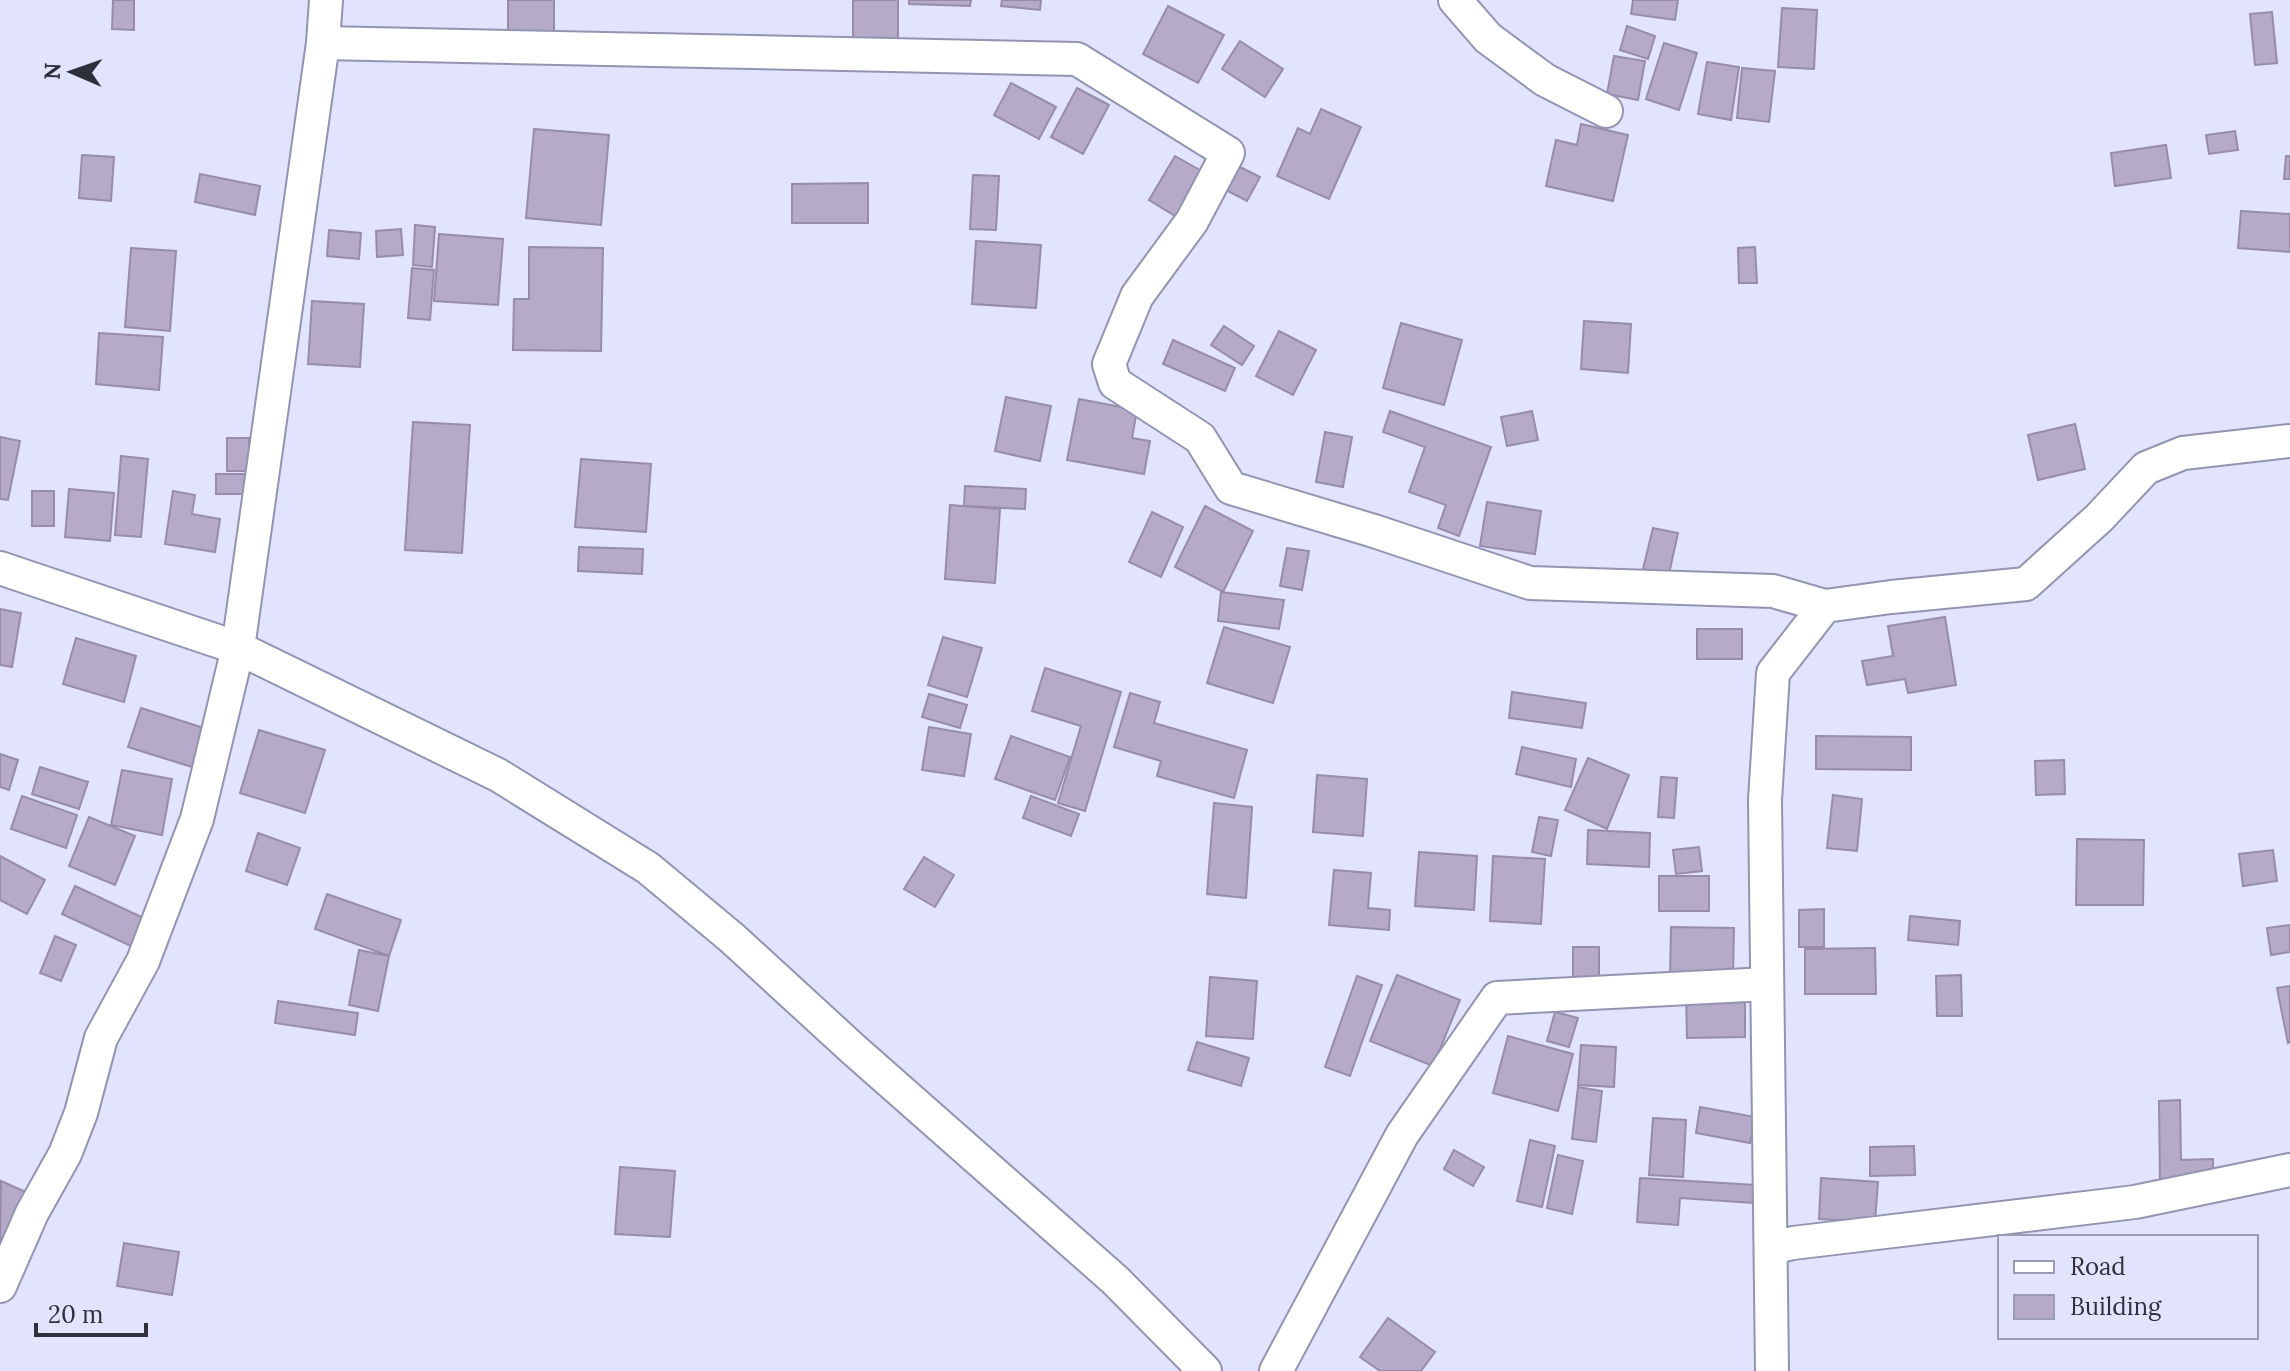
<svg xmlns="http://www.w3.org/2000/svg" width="2290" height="1371" viewBox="0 0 2290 1371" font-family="Lora,serif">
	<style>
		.building { fill: #b5aac8; stroke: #978ca9; stroke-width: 2 }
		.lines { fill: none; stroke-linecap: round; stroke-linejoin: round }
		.street-casing { stroke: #9294b1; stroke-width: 36 }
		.street { stroke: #fff; stroke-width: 32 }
	</style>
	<rect width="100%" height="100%" fill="#e2e3fd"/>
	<g class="building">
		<polygon points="113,0 134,0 134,30 112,29"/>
		<rect x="508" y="0" width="46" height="35"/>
		<polygon points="853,0 898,0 898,46 853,45"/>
		<polygon points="909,0 971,0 970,6 909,4"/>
		<polygon points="1002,0 1041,0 1040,10 1001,6"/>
		<polygon points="1633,0 1678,0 1675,20 1631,14"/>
		<polygon points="1168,6 1224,35 1198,83 1143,54"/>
		<polygon points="1782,8 1817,10 1814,69 1778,67"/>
		<polygon points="2272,12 2277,63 2255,65 2250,14"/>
		<polygon points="1627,26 1655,36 1648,59 1620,50"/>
		<polygon points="1240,41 1283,69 1265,97 1222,69"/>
		<polygon points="1664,43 1697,53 1679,110 1646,99"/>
		<polygon points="1614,56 1645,61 1638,100 1607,94"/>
		<polygon points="1707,62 1739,67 1731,120 1698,114"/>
		<polygon points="1742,68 1775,71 1769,122 1737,118"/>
		<polygon points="1011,83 1056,107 1039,139 994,115"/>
		<polygon points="1077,88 1109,105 1083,154 1051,137"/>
		<polygon points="1321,109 1361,127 1329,199 1277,176 1298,128 1310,134"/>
		<polygon points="1581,124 1628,135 1613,201 1546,186 1556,140 1577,145"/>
		<polygon points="534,129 609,135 601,225 526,218"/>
		<polygon points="2235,131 2238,150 2209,154 2206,135"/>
		<polygon points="2166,145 2171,178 2115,186 2111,153"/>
		<polygon points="82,155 114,157 111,201 79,198"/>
		<polygon points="1175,156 1207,174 1180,219 1149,200"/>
		<polygon points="2286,156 2290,156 2290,179 2284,179"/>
		<polygon points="1234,164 1260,177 1247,201 1222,188"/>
		<polygon points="200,174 260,186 255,215 195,202"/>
		<polygon points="973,175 999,176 996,230 970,229"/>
		<polygon points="868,183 868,223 792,223 792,184"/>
		<polygon points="2241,211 2290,214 2290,252 2238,248"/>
		<polygon points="415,225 435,227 432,267 413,265"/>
		<polygon points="401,229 403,255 377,257 376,231"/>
		<polygon points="329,230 361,233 359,259 327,256"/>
		<polygon points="439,234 503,239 498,305 434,301"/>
		<polygon points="976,241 1041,245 1036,308 972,304"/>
		<polygon points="529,247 603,248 601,351 513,350 514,299 529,299"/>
		<polygon points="1755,247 1757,283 1739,283 1738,248"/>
		<polygon points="131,248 176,251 170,331 125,327"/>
		<polygon points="412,268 434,270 430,320 408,318"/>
		<polygon points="312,301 364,304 360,367 308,364"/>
		<polygon points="1584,321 1631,324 1628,373 1581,369"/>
		<polygon points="1401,323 1462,340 1444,405 1383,388"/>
		<polygon points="1224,326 1254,346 1242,365 1211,345"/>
		<polygon points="1279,331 1316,350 1293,395 1256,376"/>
		<polygon points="99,333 163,337 159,390 96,384"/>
		<polygon points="1173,340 1235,368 1225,391 1163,364"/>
		<polygon points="1006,397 1051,406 1040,461 995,451"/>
		<polygon points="1079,399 1137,410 1132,438 1150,441 1144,474 1067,460"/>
		<polygon points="1390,411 1491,447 1459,536 1438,528 1446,505 1409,492 1425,447 1383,432"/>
		<polygon points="1532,411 1538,440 1507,446 1501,417"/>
		<polygon points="413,422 470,425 462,553 405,550"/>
		<polygon points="2075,424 2085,469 2038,480 2028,435"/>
		<polygon points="1325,432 1352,437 1343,487 1316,482"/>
		<polygon points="0,437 20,441 8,500 0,499"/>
		<rect x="227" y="438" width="22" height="33"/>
		<polygon points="121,456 148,459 141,537 115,535"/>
		<polygon points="581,459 651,464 646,532 575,527"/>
		<polygon points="216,474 249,474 250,494 216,494"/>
		<polygon points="965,486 1026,489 1025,509 964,506"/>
		<polygon points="69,489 114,493 110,541 65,537"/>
		<rect x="32" y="491" width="22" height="35"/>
		<polygon points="173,491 195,495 192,514 220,519 215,552 165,544"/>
		<polygon points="1487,502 1541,511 1535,554 1480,546"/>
		<polygon points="950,505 1000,509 995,583 945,579"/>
		<polygon points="1205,506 1253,531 1223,592 1175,567"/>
		<polygon points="1152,512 1183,527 1161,577 1129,562"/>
		<polygon points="1653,528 1678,533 1669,574 1643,569"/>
		<polygon points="579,547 643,549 642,574 578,571"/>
		<polygon points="1287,548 1309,551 1302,590 1280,586"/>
		<polygon points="1221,592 1284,600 1279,629 1218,621"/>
		<polygon points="0,609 21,613 12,667 0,665"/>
		<polygon points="1945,617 1956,685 1908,693 1905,679 1867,685 1862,661 1893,656 1888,626"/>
		<polygon points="1224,627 1290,647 1273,703 1207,683"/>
		<rect x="1697" y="629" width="45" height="30"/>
		<polygon points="943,637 982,648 967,697 928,685"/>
		<polygon points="76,638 136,656 124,702 63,684"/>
		<polygon points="1045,668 1121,692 1085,811 1058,803 1081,726 1032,711"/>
		<polygon points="1512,692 1586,703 1582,728 1509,718"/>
		<polygon points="1130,693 1160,702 1154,723 1247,750 1234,798 1157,776 1161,761 1114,747"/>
		<polygon points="929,694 967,705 960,728 922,717"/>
		<polygon points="141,708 207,729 195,768 128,747"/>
		<polygon points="929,727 971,734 964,776 922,770"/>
		<polygon points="259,730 325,750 305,813 240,793"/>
		<polygon points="1011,736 1070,757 1055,800 995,779"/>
		<polygon points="1816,736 1911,737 1911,770 1816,769"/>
		<polygon points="1522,747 1576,759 1571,787 1516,774"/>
		<polygon points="0,754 18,760 9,790 0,787"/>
		<polygon points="1588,758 1629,775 1607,829 1565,810"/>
		<polygon points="2064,760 2065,794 2036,795 2035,761"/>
		<polygon points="40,767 88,782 79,809 32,794"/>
		<polygon points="122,770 172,779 162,835 111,825"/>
		<polygon points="1317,775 1367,779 1363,836 1313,832"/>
		<polygon points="1661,777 1677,778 1674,818 1658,817"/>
		<polygon points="1833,795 1862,799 1857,851 1827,848"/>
		<polygon points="22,796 77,815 66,848 11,829"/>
		<polygon points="1031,796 1079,814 1071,836 1023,818"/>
		<polygon points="1214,803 1252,807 1246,898 1207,894"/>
		<polygon points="89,817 135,836 115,885 69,866"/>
		<polygon points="1539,817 1558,820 1551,856 1532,852"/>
		<polygon points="1588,830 1650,833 1649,867 1587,864"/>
		<polygon points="258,833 300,848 287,885 246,871"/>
		<polygon points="2077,839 2144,840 2143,905 2076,905"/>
		<polygon points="1699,847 1702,871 1676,874 1673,850"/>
		<polygon points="2273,850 2277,881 2243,886 2239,854"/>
		<polygon points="1419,852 1477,856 1474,910 1415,906"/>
		<polygon points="0,856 45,880 27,914 0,900"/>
		<polygon points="1493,856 1545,859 1541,924 1490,921"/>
		<polygon points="924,857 954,875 935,907 904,889"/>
		<polygon points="1334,870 1371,873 1368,908 1390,910 1389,930 1329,925"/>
		<rect x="1659" y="876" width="50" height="35"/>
		<polygon points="75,886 148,920 135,948 62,914"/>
		<polygon points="327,894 401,920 389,956 315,929"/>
		<polygon points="1824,909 1824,947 1799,947 1799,910"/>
		<polygon points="1910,916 1960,921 1958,945 1908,940"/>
		<polygon points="2290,925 2290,952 2271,955 2267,928"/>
		<polygon points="1671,927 1734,928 1733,978 1670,976"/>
		<polygon points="55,936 76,945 61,981 40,973"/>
		<rect x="1573" y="947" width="26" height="34"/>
		<polygon points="1875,948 1876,994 1805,994 1805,949"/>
		<polygon points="359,950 389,956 378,1011 349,1005"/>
		<polygon points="1397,975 1460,1000 1433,1066 1370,1041"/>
		<polygon points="1961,975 1962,1016 1937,1016 1936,976"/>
		<polygon points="1357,976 1382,985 1350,1076 1325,1067"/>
		<polygon points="1210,977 1257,981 1253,1039 1206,1036"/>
		<polygon points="2290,986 2290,1042 2288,1043 2277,988"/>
		<polygon points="1745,993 1745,1037 1687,1038 1686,994"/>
		<polygon points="278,1001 358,1013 355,1035 275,1023"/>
		<polygon points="1555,1012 1578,1018 1569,1047 1547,1041"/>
		<polygon points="1508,1036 1573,1054 1558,1111 1493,1093"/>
		<polygon points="1197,1042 1249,1058 1241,1086 1188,1070"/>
		<polygon points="1581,1045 1616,1047 1614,1087 1578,1085"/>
		<polygon points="1578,1087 1602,1091 1596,1142 1572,1139"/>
		<polygon points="2180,1100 2181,1160 2213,1159 2213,1184 2160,1184 2159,1101"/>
		<polygon points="1700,1107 1755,1117 1750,1143 1696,1133"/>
		<polygon points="1653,1118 1686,1120 1683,1177 1649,1175"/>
		<polygon points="1530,1140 1555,1146 1542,1207 1517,1201"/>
		<polygon points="1914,1146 1915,1175 1870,1176 1870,1147"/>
		<polygon points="1454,1150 1484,1167 1473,1186 1444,1169"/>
		<polygon points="1558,1155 1583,1161 1572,1214 1547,1208"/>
		<polygon points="620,1167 675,1171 670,1237 615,1234"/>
		<polygon points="1640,1178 1755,1185 1753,1203 1680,1198 1678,1225 1637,1222"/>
		<polygon points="1821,1178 1878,1182 1875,1222 1819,1219"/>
		<polygon points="1,1181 35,1196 14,1247 0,1241"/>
		<polygon points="124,1243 179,1252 172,1295 117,1286"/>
		<polygon points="1388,1318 1435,1352 1421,1371 1380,1371 1360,1357"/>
	</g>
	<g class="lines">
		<g class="street-casing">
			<g id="street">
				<polyline points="1455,0 1488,38 1545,80 1606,111"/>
				<polyline points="323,43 1077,59 1228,153 1192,221 1137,296 1109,364 1115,383 1200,438 1231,488 1374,531 1530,583 1773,591 1825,606"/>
				<polyline points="0,568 238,648 498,775 648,868 732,938 853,1049 1115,1280 1205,1371"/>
				<polyline points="1771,1248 1793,1243 2135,1202 2290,1170"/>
				<polyline points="0,1286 32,1213 65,1154 81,1113 101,1038 143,961 197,819 238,648 323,43 326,0"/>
				<polyline points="1276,1371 1402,1135 1497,998 1767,984"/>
				<polyline points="1772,1371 1765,800 1773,673 1825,606 1891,597 2026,584 2099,518 2146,468 2183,453 2290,441"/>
			</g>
		</g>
		<use href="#street" class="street"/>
	</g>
	<rect x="1998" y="1235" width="260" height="104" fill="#e2e3fd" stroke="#9a9bb0" stroke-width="2"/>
	<rect x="2014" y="1261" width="40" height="12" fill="#ffffff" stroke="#9a9bb0" stroke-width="2"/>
	<text x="2070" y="1275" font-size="24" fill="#2f303c">Road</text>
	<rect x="2014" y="1295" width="40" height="24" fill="#b5aac8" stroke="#9a9bb0" stroke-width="2"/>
	<text x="2070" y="1315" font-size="24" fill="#2f303c">Building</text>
	<g transform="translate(72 72) rotate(272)" stroke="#e2e3fd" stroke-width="6" paint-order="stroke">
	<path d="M0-6L14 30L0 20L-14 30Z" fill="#2f303c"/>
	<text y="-12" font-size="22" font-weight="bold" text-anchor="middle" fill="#2f303c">N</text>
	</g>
	<path d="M36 1323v12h110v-12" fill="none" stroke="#2f303c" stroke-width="4"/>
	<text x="48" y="1323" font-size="24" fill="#2f303c" stroke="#e2e3fd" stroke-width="6" paint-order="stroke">20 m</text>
</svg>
